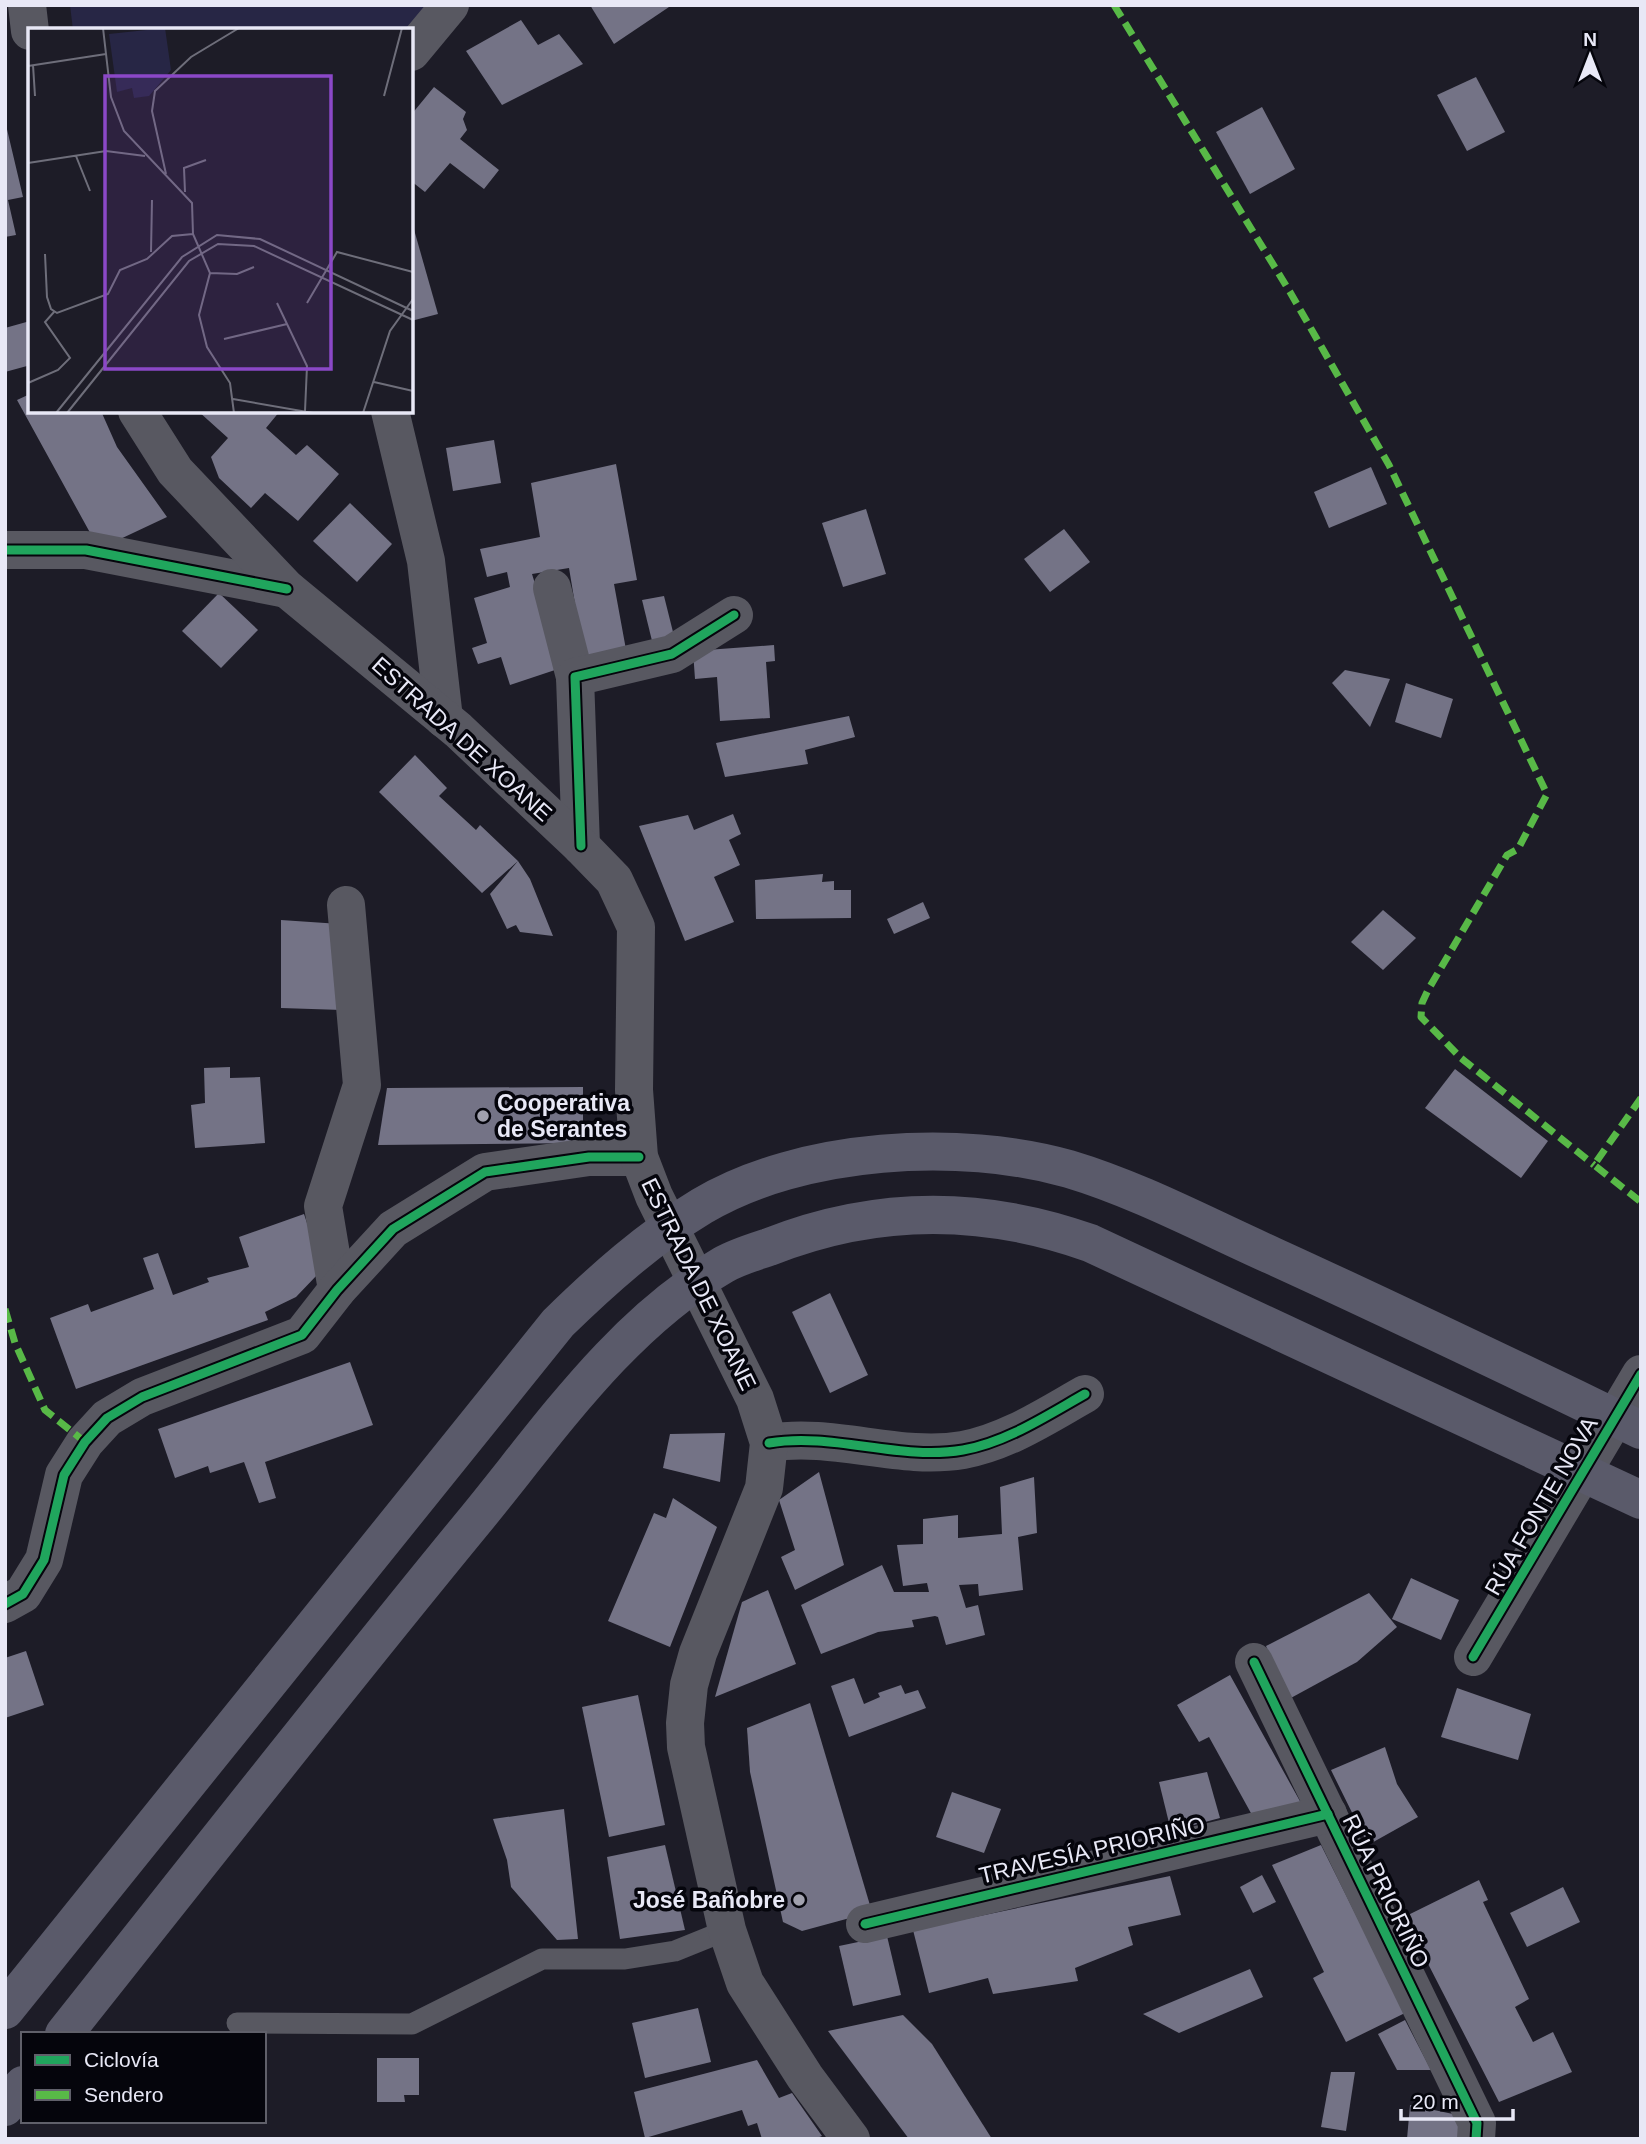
<svg xmlns="http://www.w3.org/2000/svg" width="1646" height="2144" viewBox="0 0 1646 2144" font-family="Arial,sans-serif">
	<style>
		.green { fill: #272645 }
		.building { fill: #747386 }
		.lines { fill: none; stroke-linecap: round; stroke-linejoin: round }
		.service { stroke: #585861; stroke-width: 21 }
		.minor { stroke: #585861; stroke-width: 38 }
		.secondary { stroke: #585861; stroke-width: 38 }
		.trunk { stroke: #5a5a6a; stroke-width: 38 }
		.quiet { stroke: #58b947; stroke-width: 7; stroke-dasharray: 14 7; stroke-linecap: butt }
		.cycleway-casing { stroke: #05050c; stroke-width: 13 }
		.cycleway { stroke: #20a55d; stroke-width: 9 }
		.poi-dot { fill: #a1a1ae; stroke: #05050c; stroke-width: 2.5 }
		.labels { text-anchor: middle; dominant-baseline: central; stroke-width: 7; stroke-linejoin: round; paint-order: stroke }
		.street-label { font-size: 23px; fill: #e8e8f6; stroke: #05050c }
		.poi-label { font-size: 23px; font-weight: bold; fill: #e8e8f6; stroke: #05050c; text-anchor: start }
		.inset-road { fill: none; stroke: #6e6e7a; stroke-width: 2 }
		.view { fill: #8b48c7; fill-opacity: 0.15; stroke: #8b48c7; stroke-width: 3.5 }
		.inset-edge { fill: none; stroke: #e8e8f6; stroke-width: 3.5 }
	</style>
	<rect width="100%" height="100%" fill="#1d1c27"/>
	<polygon class="green" points="70,5 430,5 405,30 73,30"/>
	<g class="building">
		<polygon points="590,5 672,5 614,44"/>
		<polygon points="521,20 538,45 559,34 583,64 502,105 466,51"/>
		<polygon points="1476,77 1505,132 1467,151 1437,95"/>
		<polygon points="434,87 466,112 463,119 467,130 460,139 499,170 484,189 450,163 425,192 411,181 411,115"/>
		<polygon points="1262,107 1295,169 1250,194 1216,132"/>
		<polygon points="6,125 23,197 8,200 16,235 5,237"/>
		<polygon points="411,219 438,314 411,321"/>
		<polygon points="30,321 30,373 27,366 5,372 5,328"/>
		<polygon points="30,394 30,411 101,411 117,447 167,517 99,549 17,400"/>
		<polygon points="198,411 280,411 266,428 296,455 307,445 339,474 298,521 265,493 251,508 219,478 211,457 228,438"/>
		<polygon points="494,440 501,483 453,491 446,448"/>
		<polygon points="616,464 637,580 614,584 627,655 585,664 569,568 532,574 561,668 510,685 501,657 478,664 472,648 487,643 474,598 510,587 507,572 487,577 480,549 540,537 531,483"/>
		<polygon points="1371,467 1387,504 1329,528 1314,492"/>
		<polygon points="350,503 392,544 357,582 313,541"/>
		<polygon points="866,509 886,574 843,587 822,523"/>
		<polygon points="1064,529 1090,562 1050,592 1024,559"/>
		<polygon points="219,593 258,630 221,668 182,631"/>
		<polygon points="664,596 676,644 654,649 642,600"/>
		<polygon points="774,645 775,661 766,662 770,718 720,721 717,677 695,679 693,651"/>
		<polygon points="1345,670 1390,679 1370,727 1332,683"/>
		<polygon points="1406,683 1453,699 1441,738 1395,722"/>
		<polygon points="849,716 855,737 805,750 808,764 725,777 716,743"/>
		<polygon points="415,755 447,788 439,796 476,830 480,825 518,861 530,879 553,936 520,932 516,925 507,929 490,894 518,861 482,893 379,792"/>
		<polygon points="733,814 741,834 729,840 740,865 714,877 734,922 685,941 639,826 688,815 694,830"/>
		<polygon points="823,874 822,882 834,881 834,890 851,890 851,918 756,919 755,880"/>
		<polygon points="923,902 930,918 894,934 887,919"/>
		<polygon points="1383,910 1416,938 1383,970 1351,942"/>
		<polygon points="281,920 340,924 342,1010 281,1008"/>
		<polygon points="230,1067 230,1078 260,1077 265,1143 195,1148 191,1105 205,1103 204,1068"/>
		<polygon points="1455,1069 1548,1141 1521,1178 1425,1108"/>
		<polygon points="583,1087 583,1143 378,1145 387,1088"/>
		<polygon points="304,1214 320,1262 318,1274 296,1297 265,1312 268,1320 76,1389 50,1318 88,1304 91,1312 154,1289 143,1258 158,1253 173,1295 209,1282 207,1278 249,1267 239,1237"/>
		<polygon points="830,1293 868,1375 830,1393 792,1312"/>
		<polygon points="350,1362 373,1425 265,1462 276,1498 259,1503 244,1462 210,1473 208,1466 175,1478 158,1429"/>
		<polygon points="725,1433 720,1482 663,1468 670,1434"/>
		<polygon points="819,1472 844,1565 795,1590 781,1557 795,1550 779,1500"/>
		<polygon points="1034,1477 1037,1533 1018,1537 1023,1590 979,1596 978,1584 959,1585 966,1608 978,1605 985,1635 946,1645 938,1617 935,1616 912,1620 914,1627 878,1632 821,1654 801,1605 882,1565 894,1592 929,1592 927,1583 903,1586 897,1545 923,1544 923,1519 958,1515 958,1538 1002,1534 1000,1487"/>
		<polygon points="673,1498 717,1527 670,1647 608,1621 654,1513 666,1518"/>
		<polygon points="1411,1578 1459,1600 1441,1640 1392,1619"/>
		<polygon points="768,1590 796,1664 715,1697 742,1602"/>
		<polygon points="1369,1593 1397,1627 1357,1662 1289,1699 1266,1646"/>
		<polygon points="26,1651 44,1705 5,1718 5,1658"/>
		<polygon points="1230,1675 1301,1803 1257,1824 1209,1737 1199,1742 1177,1705"/>
		<polygon points="854,1678 864,1704 880,1697 878,1693 901,1685 905,1694 918,1690 926,1708 849,1737 831,1686"/>
		<polygon points="1457,1688 1531,1714 1518,1760 1441,1737"/>
		<polygon points="638,1695 665,1825 609,1837 582,1707"/>
		<polygon points="810,1703 872,1912 802,1931 783,1922 750,1772 747,1728"/>
		<polygon points="1385,1747 1397,1784 1418,1817 1368,1845 1331,1770"/>
		<polygon points="1207,1772 1220,1818 1171,1831 1159,1782"/>
		<polygon points="952,1792 1001,1809 984,1853 936,1837"/>
		<polygon points="564,1809 578,1939 557,1940 511,1887 507,1860 493,1819"/>
		<polygon points="665,1845 685,1930 620,1939 607,1857"/>
		<polygon points="1321,1845 1405,2013 1346,2042 1313,1978 1324,1972 1272,1865"/>
		<polygon points="1262,1875 1276,1902 1253,1913 1240,1887"/>
		<polygon points="1170,1876 1181,1915 1128,1927 1133,1945 1075,1968 1078,1981 993,1994 988,1978 929,1993 913,1930"/>
		<polygon points="1479,1880 1488,1900 1483,1902 1529,1999 1515,2007 1533,2042 1553,2032 1572,2072 1499,2102 1404,1917"/>
		<polygon points="1563,1887 1580,1922 1527,1947 1510,1913"/>
		<polygon points="887,1936 901,1995 853,2006 839,1946"/>
		<polygon points="1250,1969 1263,1997 1179,2033 1143,2014"/>
		<polygon points="698,2008 711,2062 645,2078 632,2023"/>
		<polygon points="903,2015 932,2044 992,2139 909,2139 828,2031"/>
		<polygon points="1405,2020 1431,2070 1397,2070 1378,2034"/>
		<polygon points="377,2058 419,2058 419,2095 404,2095 405,2102 377,2102"/>
		<polygon points="757,2060 779,2098 792,2093 822,2136 814,2139 762,2139 757,2123 748,2126 742,2110 645,2138 634,2092"/>
		<polygon points="1331,2072 1355,2072 1346,2131 1321,2127"/>
		<polygon points="1410,2105 1453,2114 1462,2131 1461,2139 1407,2139"/>
	</g>
	<g class="lines">
		<polyline class="service" points="237,2023 412,2024 542,1959 625,1959 675,1951 727,1930"/>
		<g class="minor">
			<polyline points="411,52 450,5"/>
			<polyline points="390,411 426,561 444,719"/>
			<polyline points="5,550 86,550 287,589"/>
			<polyline points="552,588 575,677"/>
			<polyline points="581,846 575,677 672,654 734,615"/>
			<polyline points="337,1290 323,1206 362,1085 346,905"/>
			<path d="M 769,1443 C 833,1432 899,1461 963,1450 C 1007,1442 1046,1416 1085,1394"/>
			<polyline points="5,1604 23,1594 44,1560 64,1475 85,1442 107,1418 142,1397 302,1335 337,1290 393,1229 485,1172 589,1157 639,1157"/>
			<polyline points="1473,1657 1641,1374"/>
			<polyline points="1254,1662 1477,2123 1476,2139"/>
			<polyline points="865,1924 1328,1814"/>
		</g>
		<g class="secondary">
			<polyline points="27,5 30,31"/>
			<polyline points="137,411 175,471 287,589 458,730 581,846 614,880 636,927 634,1090 639,1157 654,1196 755,1399 769,1443 764,1488 698,1653 689,1685 685,1723 686,1747 727,1930 745,1983 805,2077 851,2139"/>
		</g>
		<g class="trunk">
			<path d="M 5,2010 L 558,1323 C 602,1280 649,1238 702,1206 C 801,1147 960,1138 1069,1169 C 1139,1190 1206,1226 1273,1256 C 1396,1312 1518,1371 1641,1430"/>
			<path d="M 64,2034 C 199,1864 333,1693 471,1525 C 547,1433 618,1326 723,1265 C 737,1257 754,1252 769,1247 C 875,1205 983,1205 1090,1243 L 1641,1500"/>
			<polyline points="5,2107 23,2085"/>
		</g>
		<g class="quiet">
			<polyline points="1114,5 1290,292 1389,465 1547,794 1518,849 1507,855 1428,990 1422,1003 1421,1017 1461,1058 1594,1165"/>
			<polyline points="1641,1098 1594,1165 1641,1202"/>
			<polyline points="5,1309 15,1343 45,1410 85,1442"/>
		</g>
		<g class="cycleway-casing">
			<g id="cycleway">
				<polyline points="5,550 86,550 287,589"/>
				<polyline points="581,846 575,677 672,654 734,615"/>
				<path d="M 769,1443 C 833,1432 899,1461 963,1450 C 1007,1442 1046,1416 1085,1394"/>
				<polyline points="5,1604 23,1594 44,1560 64,1475 85,1442 107,1418 142,1397 302,1335 337,1290 393,1229 485,1172 589,1157 639,1157"/>
				<polyline points="1473,1657 1641,1374"/>
				<polyline points="1254,1662 1477,2123 1476,2139"/>
				<polyline points="865,1924 1328,1814"/>
			</g>
		</g>
		<use href="#cycleway" class="cycleway"/>
	</g>
	<g class="poi-dot">
		<circle cx="483" cy="1116" r="7"/>
		<circle cx="799" cy="1900" r="7"/>
	</g>
	<g class="labels">
		<g class="street-label">
			<text transform="translate(462 739) rotate(42)">ESTRADA DE XOANE</text>
			<text transform="translate(699 1284) rotate(64)">ESTRADA DE XOANE</text>
			<text transform="translate(1541 1506) rotate(-60)">RÚA FONTE NOVA</text>
			<text transform="translate(1092 1850) rotate(-13)">TRAVESÍA PRIORIÑO</text>
			<text transform="translate(1386 1891) rotate(64)">RÚA PRIORIÑO</text>
		</g>
		<g class="poi-label">
			<text x="497" y="1103">Cooperativa<tspan x="497" dy="26">de Serantes</tspan></text>
			<text x="785" y="1900" text-anchor="end">José Bañobre</text>
		</g>
	</g>
	<g transform="translate(28 28)">
		<rect width="385" height="385" fill="#1d1c27"/>
		<path d="M 137,0 L 143,42 L 121,68 L 106,70 L 104,60 L 89,64 L 81,6 Z" fill="#272645"/>
		<path class="inset-road" d="M 75,0 L 83,69 L 96,103 L 164,175 L 165,206 L 182,245 L 171,287 L 179,319 L 202,355 L 206,385M 5,37 L 7,68M 0,38 L 78,26M 356,68 L 374,0M 48,128 L 62,163M 0,135 L 78,123 L 117,128M 138,146 L 124,83 L 127,63 L 163,29 L 211,0M 157,164 L 156,140 L 178,132M 123,224 L 124,172M 17,226 L 19,269 L 23,281 L 29,285 L 80,266 L 92,242 L 119,231 L 144,208 L 165,206M 182,245 L 209,246 L 226,239M 249,275 L 279,338 L 277,383M 279,275 L 309,224 L 385,244M 196,311 L 259,296M 346,354 L 385,363M 0,355 L 30,342 L 42,330 L 17,294 L 26,284M 205,371 L 285,385M 28,385 L 154,229 L 189,207 L 232,211 L 385,283M 39,385 L 161,233 L 190,216 L 226,218 L 385,292M 335,385 L 362,303 L 385,271"/>
		<path class="view" d="M 77,48 L 303,48 L 303,341 L 77,341 Z"/>
		<rect width="385" height="385" class="inset-edge"/>
	</g>
	<rect width="1646" height="2144" fill="none" stroke="#e8e8f6" stroke-width="14"/>
	<rect x="21" y="2032" width="245" height="91" fill="#05050c" stroke="#60606a" stroke-width="2"/>
	<rect x="35" y="2055" width="35" height="10" fill="#20a55d" stroke="#60606a" stroke-width="2"/>
	<text x="84" y="2067" font-size="21" fill="#e8e8f6">Ciclovía</text>
	<rect x="35" y="2090" width="35" height="10" fill="#58b947" stroke="#60606a" stroke-width="2"/>
	<text x="84" y="2102" font-size="21" fill="#e8e8f6">Sendero</text>
	<g transform="translate(1590 56)" stroke="#05050c" stroke-width="5" paint-order="stroke">
	<path d="M0-5L12 26L0 18L-12 26Z" fill="#e8e8f6"/>
	<text y="-10" font-size="19" font-weight="bold" text-anchor="middle" fill="#e8e8f6">N</text>
	</g>
	<path d="M1401 2109v10h112v-10" fill="none" stroke="#e8e8f6" stroke-width="3.5"/>
	<text x="1412" y="2109" font-size="21" fill="#e8e8f6" stroke="#05050c" stroke-width="5" paint-order="stroke">20 m</text>
</svg>
